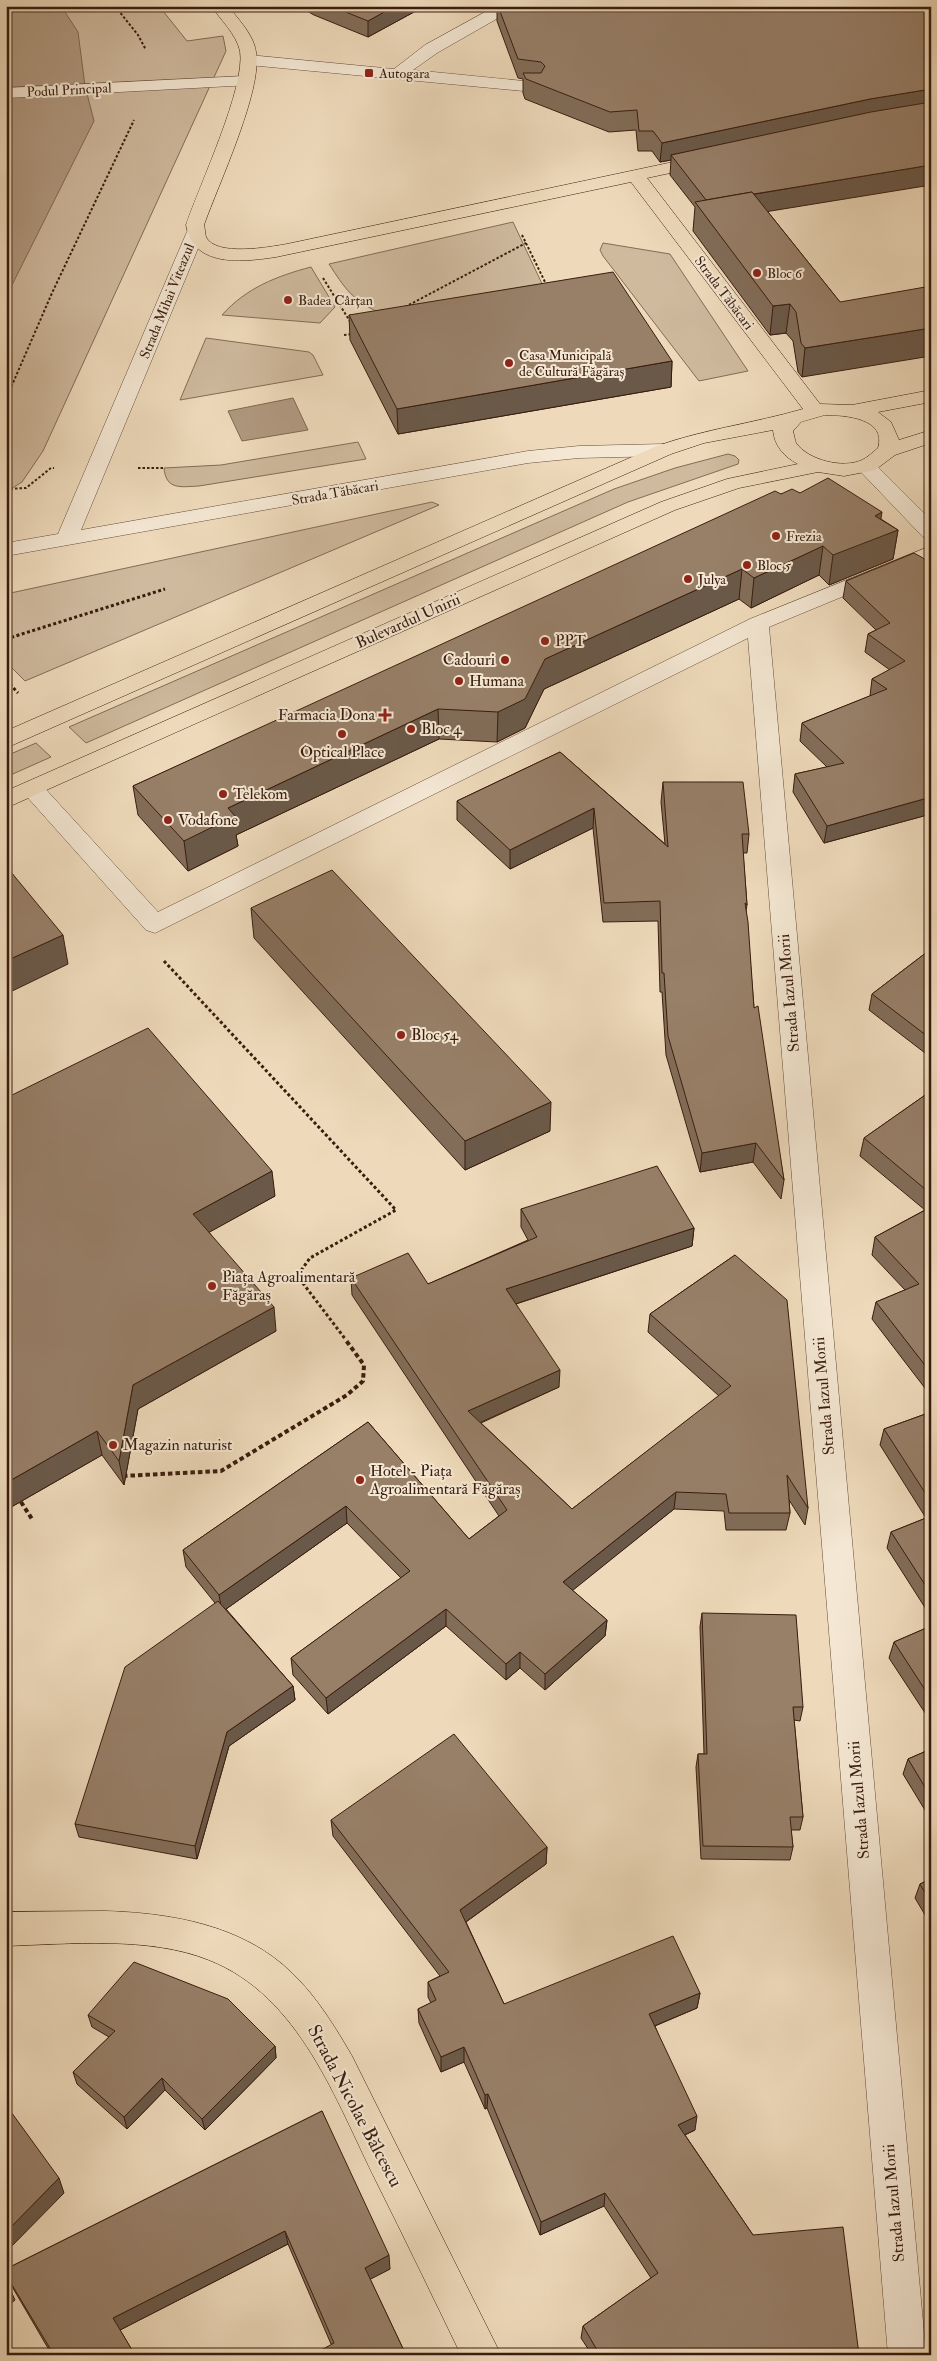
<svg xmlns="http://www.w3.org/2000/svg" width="937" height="2361" viewBox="0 0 937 2361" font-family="'IM FELL Double Pica',serif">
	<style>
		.green { fill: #cfba9e; stroke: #846b56 }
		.water { fill: #b09980; stroke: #806752 }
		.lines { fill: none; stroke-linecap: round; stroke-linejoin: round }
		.minor-casing { stroke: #664c39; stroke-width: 1 }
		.major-casing { stroke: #391c0e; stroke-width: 1 }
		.path-far2 { stroke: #391c0e; stroke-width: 2; stroke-dasharray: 2.5 2; stroke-linecap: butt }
		.path-far1 { stroke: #391c0e; stroke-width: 3; stroke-dasharray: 3 2.5; stroke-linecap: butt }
		.path { stroke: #391c0e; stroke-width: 4; stroke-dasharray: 4.5 3; stroke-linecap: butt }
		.minor { fill: #f4e7d3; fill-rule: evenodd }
		.major { fill: #eedabb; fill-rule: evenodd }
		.wall { fill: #826d59; stroke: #391c0e }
		.shaded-wall { fill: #6a5949; stroke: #391c0e }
		.building { fill: #977f68; stroke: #391c0e }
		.poi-dot { fill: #8f2418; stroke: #f4e7d3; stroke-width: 2 }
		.labels { text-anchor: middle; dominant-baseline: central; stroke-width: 4; stroke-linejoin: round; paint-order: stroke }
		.far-poi-label { font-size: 14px; fill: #391c0e; stroke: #f4e7d3; text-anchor: start }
		.far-street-label { font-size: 14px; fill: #391c0e; stroke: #f4e7d3 }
		.street-label { font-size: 16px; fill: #391c0e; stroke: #f4e7d3 }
		.poi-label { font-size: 16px; fill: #391c0e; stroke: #f4e7d3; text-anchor: start }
		.near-street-label { font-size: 19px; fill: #391c0e; stroke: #f4e7d3 }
	</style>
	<rect width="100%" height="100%" fill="#eedabb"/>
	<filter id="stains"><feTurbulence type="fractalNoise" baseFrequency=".004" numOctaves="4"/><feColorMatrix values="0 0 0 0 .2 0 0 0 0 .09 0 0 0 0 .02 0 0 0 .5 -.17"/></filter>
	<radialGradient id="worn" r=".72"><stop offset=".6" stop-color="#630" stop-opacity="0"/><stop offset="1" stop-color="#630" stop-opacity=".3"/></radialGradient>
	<g class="green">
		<polygon points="6,6 159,6 187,41 223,36 226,51 43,451 22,482 6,492"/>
		<path d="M 513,222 L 544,288 L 378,312 C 352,300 344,287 329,264 Z"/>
		<polygon points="603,243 670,254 748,371 699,381 603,256 600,250"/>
		<path d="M 311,267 L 335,307 L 320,323 L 222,315 C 246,288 277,276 311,267 Z"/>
		<polygon points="206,338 309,352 313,355 323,375 180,400"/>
		<path d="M 358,442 L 366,459 L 199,486 C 180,487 166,490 164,468 L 221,465 Z"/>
		<polygon points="728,454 735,456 739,460 738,464 628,502 86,743 69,727 614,489 675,468"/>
		<polygon points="432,502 439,505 25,681 6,662 6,594"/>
		<polygon points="36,743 51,757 6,777 6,756"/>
	</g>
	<g class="water">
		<polygon points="6,6 61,6 78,32 85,86 94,121 6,297"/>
		<polygon points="293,398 308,430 242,441 228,411"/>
	</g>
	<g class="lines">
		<g class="minor-casing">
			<g id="minor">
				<polygon points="496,6 516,6 514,9 437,53 413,70 534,82 540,83 543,87 540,91 534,92 249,65 243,64 241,60 243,56 249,55 394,69 425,45"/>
				<polygon points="245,76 251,77 254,81 251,85 6,98 6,88"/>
				<polygon points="195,228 202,230 204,234 81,530 528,451 579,446 664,444 671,446 674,450 671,454 664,456 579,458 528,463 6,556 6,543 58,534 186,234 188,230"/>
				<polygon points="866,460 873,462 931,520 931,538 923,537 859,470 856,466 859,462"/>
				<polygon points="931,546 931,560 769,627 926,2355 888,2355 748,638 155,933 146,930 20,789 24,783 32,781 40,783 158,912 750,619"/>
			</g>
		</g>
		<g class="major-casing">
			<g id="major">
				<path d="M 211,6 L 228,6 C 238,19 254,35 256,52 C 263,90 218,185 204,225 C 205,228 205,234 206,237 C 216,257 270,247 287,244 L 706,155 L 712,156 L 715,160 L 712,164 L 647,178 L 820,404 L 852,405 L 931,390 L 931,402 L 878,412 L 891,422 L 899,440 L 931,430 L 931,443 L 895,455 L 875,470 L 844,476 L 818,472 L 739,488 L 675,510 L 6,808 L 6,791 L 661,502 L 727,479 L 798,464 C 784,457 774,445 773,430 L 704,443 L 671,454 L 6,748 L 6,731 L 657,446 C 705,429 755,423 803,409 L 631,182 L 276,257 C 243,262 193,268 186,225 C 199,186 246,87 240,51 C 236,34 221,20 211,6 ZM 825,415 C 845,415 887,418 878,448 C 873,452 867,458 862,460 C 843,469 808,460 796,443 C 795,440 794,435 793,431 L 801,422 Z"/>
				<path d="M 105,1911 C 171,1913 243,1925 292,1973 C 317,1997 335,2027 352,2056 L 501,2355 L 461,2355 C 433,2297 405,2239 376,2181 C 336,2101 300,1996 209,1960 C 149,1936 70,1944 6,1946 L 6,1912 Z"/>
			</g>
		</g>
		<g class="path-far2">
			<polyline points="115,6 138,35 146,50"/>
			<polyline points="522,235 547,286"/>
			<polyline points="323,278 351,323"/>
			<polyline points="405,307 526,243"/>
			<polyline points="344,335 353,334"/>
			<polyline points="6,399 52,293 134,120"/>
			<polyline points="138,468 164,468"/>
			<polyline points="6,489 26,488 51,468 54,468"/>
		</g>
		<g class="path-far1">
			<polyline points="6,639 165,589"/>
			<polyline points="6,680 18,693"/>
			<polyline points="164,961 396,1210 310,1258 300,1272 302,1282 346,1340"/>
		</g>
		<g class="path">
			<polyline points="123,1476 221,1471 347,1395 363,1381 364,1365 345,1339"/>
			<polyline points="21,1502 32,1519"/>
		</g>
		<use href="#minor" class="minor"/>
		<use href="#major" class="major"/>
	</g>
	<g class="wall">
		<polygon points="298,6 425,6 368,37 314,15"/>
		<polygon points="497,6 931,6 768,212 840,302 802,377 798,372 793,341 786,333 770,335 693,231 695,207 670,175 671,160 660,162 652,151 638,151 636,130 609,132 525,99 523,93 523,79 518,78 497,21"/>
		<polygon points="349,315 672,361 671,387 398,434 350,340"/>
		<polygon points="800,493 881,519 898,530 893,559 829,585 819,575 751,608 739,599 544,689 525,728 497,742 439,739 236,835 238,846 188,871 138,815 133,786 781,494"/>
		<polygon points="914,553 931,814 824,843 793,792 795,774 827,767 800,741 802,723 870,696 872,679 890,670 865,652 868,634 876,630 843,598 846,581"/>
		<polygon points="560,752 665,844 661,802 663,782 749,834 747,853 743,853 747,905 746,911 754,1008 784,1180 781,1199 753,1162 700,1172 666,1055 662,992 660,992 658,921 603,922 593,828 510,869 457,820 457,801"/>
		<polygon points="251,908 550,1131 465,1170 254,938"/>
		<polygon points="931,949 931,1054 929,1056 869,1010 872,994"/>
		<polygon points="931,1091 931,1396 872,1319 876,1302 905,1290 872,1255 875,1237 925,1210 860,1156 864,1138"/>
		<polygon points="6,1098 275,1196 209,1232 276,1331 138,1409 124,1485 102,1455 6,1510"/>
		<polygon points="521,1209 694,1228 692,1246 516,1304 559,1387 481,1423 572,1509 719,1396 648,1332 650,1314 735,1255 808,1508 805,1525 789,1500 790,1513 786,1530 726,1530 724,1511 674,1509 572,1590 607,1620 605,1636 545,1690 520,1668 506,1680 446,1626 328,1714 293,1675 291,1658 401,1578 347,1523 226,1609 293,1686 295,1700 229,1746 197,1859 79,1837 75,1824 215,1603 186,1567 183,1550 368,1422 469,1539 499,1516 352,1295 351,1278 428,1284 528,1240 521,1227"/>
		<polygon points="931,1412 931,1617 887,1548 891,1532 926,1518 880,1445 884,1429"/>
		<polygon points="702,1613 803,1707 800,1721 794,1720 803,1817 800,1830 791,1830 793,1847 790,1860 701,1859 696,1767 698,1754 704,1754 700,1627"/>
		<polygon points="931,1626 931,1722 889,1658 894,1642"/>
		<polygon points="931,1749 931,1820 903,1774 908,1759"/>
		<polygon points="331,1820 547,1847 546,1864 466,1922 504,2004 700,1993 697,2008 655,2026 695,2130 685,2135 753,2235 859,2355 592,2355 581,2338 583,2326 651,2278 604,2206 540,2235 487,2108 485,2109 464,2062 441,2072 419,2023 418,2009 431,2003 428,1997 428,1982 440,1976 333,1836"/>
		<polygon points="931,1879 931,1925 915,1898 920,1884"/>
		<polygon points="88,2015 275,2046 276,2058 205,2130 165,2090 127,2129 77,2084 73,2072 109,2037 92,2027"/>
		<polygon points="322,2111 390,2269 370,2279 406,2355 331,2344 288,2244 120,2330 135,2355 52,2355 10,2283 6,2276 6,2269"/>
	</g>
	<g class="shaded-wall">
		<polygon points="395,6 425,6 368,37 368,21"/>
		<polygon points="931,89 931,108 671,155 671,160 660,162 662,143 870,99"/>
		<polygon points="931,165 931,185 709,221 707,202"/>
		<polygon points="790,304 786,333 770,335 773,306"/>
		<polygon points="931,328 931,356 802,377 805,348"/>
		<polygon points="672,361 671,387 398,434 397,409"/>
		<polygon points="882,512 878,537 898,530 893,559 829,585 833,555 875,516"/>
		<polygon points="823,546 819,575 751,608 754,578"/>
		<polygon points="742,569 739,599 544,689 525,728 497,742 498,712 545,659"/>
		<polygon points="438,709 439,739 236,835 238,846 188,871 184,841 228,808"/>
		<polygon points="931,797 931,814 824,843 827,826"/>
		<polygon points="594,808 593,828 510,869 510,850"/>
		<polygon points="63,935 68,964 6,994 6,961"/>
		<polygon points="551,1102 550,1131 465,1170 465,1141"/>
		<polygon points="756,1143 753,1162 700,1172 702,1153"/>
		<polygon points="272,1171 275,1196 197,1239 193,1214"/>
		<polygon points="694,1228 692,1246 506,1307 506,1289"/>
		<polygon points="274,1307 276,1331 138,1409 124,1485 119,1461 133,1385"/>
		<polygon points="560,1370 559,1387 468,1428 468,1411"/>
		<polygon points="97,1431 102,1455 6,1510 6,1483"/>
		<polygon points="676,1492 674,1509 562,1599 563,1582"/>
		<polygon points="346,1506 347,1523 222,1612 219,1595"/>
		<polygon points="446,1609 446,1626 328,1714 326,1698"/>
		<polygon points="607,1620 605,1636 545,1690 545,1674"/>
		<polygon points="520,1652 520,1668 506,1680 506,1664"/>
		<polygon points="293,1686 295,1700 229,1746 197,1859 195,1846 227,1732"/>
		<polygon points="547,1847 546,1864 460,1926 460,1910"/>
		<polygon points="700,1993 697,2008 647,2029 649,2014"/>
		<polygon points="275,2046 276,2058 205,2130 202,2119"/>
		<polygon points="464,2047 464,2062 441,2072 441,2057"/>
		<polygon points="162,2078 165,2090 127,2129 124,2117"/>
		<polygon points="488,2094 487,2108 485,2109 485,2095"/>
		<polygon points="697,2116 695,2130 675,2139 678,2125"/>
		<polygon points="59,2178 64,2193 6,2252 6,2232"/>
		<polygon points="605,2193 604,2206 540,2235 541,2222"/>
		<polygon points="285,2231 288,2244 118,2331 113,2318"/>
		<polygon points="389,2255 390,2269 367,2281 365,2268"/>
		<polygon points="9,2287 15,2300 6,2308 6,2289"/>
	</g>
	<g class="building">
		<polygon points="331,6 395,6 368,21"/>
		<polygon points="498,6 931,6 931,89 870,99 662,143 653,131 639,131 637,110 610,112 526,79 523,73 541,73 545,66 541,62 518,59"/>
		<polygon points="931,102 931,165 754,194 752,192 706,200 671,155 871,112"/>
		<polygon points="752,192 840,302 931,286 931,328 805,348 801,343 796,312 790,304 773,306 695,202"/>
		<polygon points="613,272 672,361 397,409 349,315"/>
		<polygon points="828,478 882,512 875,516 898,530 833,555 823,546 754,578 742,569 545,659 525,699 498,712 438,709 228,808 235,816 184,841 133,786 775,491 781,494 792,489 800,493"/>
		<polygon points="914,553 923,558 931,565 931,797 827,826 795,774 844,763 802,723 887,689 872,679 905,661 868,634 890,623 846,581"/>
		<polygon points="560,752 668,847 663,782 743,782 749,834 742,834 747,905 745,903 748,922 754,1008 758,1006 784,1180 756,1143 702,1153 668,1036 664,973 662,973 660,901 604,903 594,808 510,850 457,801"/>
		<polygon points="6,866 63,935 6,961"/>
		<polygon points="332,870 551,1102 465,1141 251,908"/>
		<polygon points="931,949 931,1039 872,994"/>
		<polygon points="148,1028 272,1171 193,1214 274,1307 133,1385 119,1461 97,1431 6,1483 6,1098"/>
		<polygon points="931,1091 931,1194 864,1138"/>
		<polygon points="657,1166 694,1228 506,1289 560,1370 468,1411 572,1509 731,1386 650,1314 735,1255 787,1300 808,1508 787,1475 790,1513 729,1513 726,1494 676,1492 563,1582 607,1620 545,1674 520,1652 506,1664 446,1609 326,1698 291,1658 410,1571 346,1506 219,1595 183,1550 368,1422 469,1539 507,1510 351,1278 408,1253 428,1284 537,1237 521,1209"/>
		<polygon points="931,1207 931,1373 876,1302 919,1284 875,1237"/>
		<polygon points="931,1412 931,1502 884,1429"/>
		<polygon points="931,1516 931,1594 891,1532"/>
		<polygon points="218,1601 293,1686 227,1732 195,1846 75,1824 125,1667"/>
		<polygon points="702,1613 796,1615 803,1707 793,1707 803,1817 790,1817 793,1847 703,1846 698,1754 707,1754"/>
		<polygon points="931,1626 931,1699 894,1642"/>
		<polygon points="454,1734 547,1847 460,1910 504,2004 673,1936 700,1993 649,2014 697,2116 678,2125 753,2235 843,2227 859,2355 600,2355 583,2326 658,2273 605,2193 541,2222 488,2094 485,2095 464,2047 441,2057 418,2009 436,2000 428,1982 449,1972 331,1820"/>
		<polygon points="931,1749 931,1797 908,1759"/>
		<polygon points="931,1879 931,1903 920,1884"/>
		<polygon points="134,1962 228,1999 275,2046 202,2119 162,2078 124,2117 73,2072 115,2031 88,2015"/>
		<polygon points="6,2105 59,2178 6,2232"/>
		<polygon points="322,2111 389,2255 365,2268 406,2355 312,2355 334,2343 285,2231 113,2318 135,2355 54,2355 6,2275 6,2269"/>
		<polygon points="6,2283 9,2287 6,2289"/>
	</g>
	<g class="poi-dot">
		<rect x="364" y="68" width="10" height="10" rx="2.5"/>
		<circle cx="757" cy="273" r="5"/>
		<circle cx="288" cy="300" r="5"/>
		<circle cx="509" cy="363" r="5"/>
		<circle cx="776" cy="536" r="5"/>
		<circle cx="747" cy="565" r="5"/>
		<circle cx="688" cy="579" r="5"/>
		<circle cx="545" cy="641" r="5"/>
		<circle cx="505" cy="660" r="5"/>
		<circle cx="459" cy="681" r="5"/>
		<path d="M382.5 707.5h5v5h5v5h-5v5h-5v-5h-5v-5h5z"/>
		<circle cx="411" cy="729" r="5"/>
		<circle cx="342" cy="734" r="5"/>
		<circle cx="223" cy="794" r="5"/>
		<circle cx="168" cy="820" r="5"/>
		<circle cx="401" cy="1035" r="5"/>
		<circle cx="212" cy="1286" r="5"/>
		<circle cx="113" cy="1445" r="5"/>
		<circle cx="360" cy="1480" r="5"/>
	</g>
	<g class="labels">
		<g class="far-poi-label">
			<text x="379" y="73">Autogara</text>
			<text x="767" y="273">Bloc 6</text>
			<text x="298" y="300">Badea Cârțan</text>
			<text x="519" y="355">Casa Municipală<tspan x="519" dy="16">de Cultură Făgăraș</tspan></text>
			<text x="786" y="536">Frezia</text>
			<text x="757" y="565">Bloc 5</text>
			<text x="698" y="579">Julya</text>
		</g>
		<g class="far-street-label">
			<text transform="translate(69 90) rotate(-3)">Podul Principal</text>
			<text transform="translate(724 293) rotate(53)">Strada Tăbăcari</text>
			<text transform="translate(167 301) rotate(-68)">Strada Mihai Viteazul</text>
			<text transform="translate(335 493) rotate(-10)">Strada Tăbăcari</text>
		</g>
		<g class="street-label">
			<text transform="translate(408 621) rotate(-24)">Bulevardul Unirii</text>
			<text transform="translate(789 993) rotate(-95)">Strada Iazul Morii</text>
			<text transform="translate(824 1396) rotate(-95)">Strada Iazul Morii</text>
			<text transform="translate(859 1800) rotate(-95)">Strada Iazul Morii</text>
			<text transform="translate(894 2203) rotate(-95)">Strada Iazul Morii</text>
		</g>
		<g class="poi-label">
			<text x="555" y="641">PPT</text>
			<text x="495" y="660" text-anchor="end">Cadouri</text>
			<text x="469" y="681">Humana</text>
			<text x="375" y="715" text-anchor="end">Farmacia Dona</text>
			<text x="421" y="729">Bloc 4</text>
			<text x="342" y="752" text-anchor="middle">Optical Place</text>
			<text x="233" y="794">Telekom</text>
			<text x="178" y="820">Vodafone</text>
			<text x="411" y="1035">Bloc 54</text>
			<text x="222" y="1277">Piața Agroalimentară<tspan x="222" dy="18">Făgăraș</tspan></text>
			<text x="123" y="1445">Magazin naturist</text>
			<text x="370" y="1471">Hotel - Piața<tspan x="370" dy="18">Agroalimentară Făgăraș</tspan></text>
		</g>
		<g class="near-street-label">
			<text transform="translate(355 2106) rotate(62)">Strada Nicolae Bălcescu</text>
		</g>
	</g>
	<rect width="937" height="2361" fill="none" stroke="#eedabb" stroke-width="25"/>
	<rect x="8" y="8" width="922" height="2346" fill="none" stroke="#391c0e" stroke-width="2.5"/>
	<rect x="12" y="12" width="912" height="2336" fill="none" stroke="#391c0e"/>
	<rect width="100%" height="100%" filter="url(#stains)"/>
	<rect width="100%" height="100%" fill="url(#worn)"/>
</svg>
